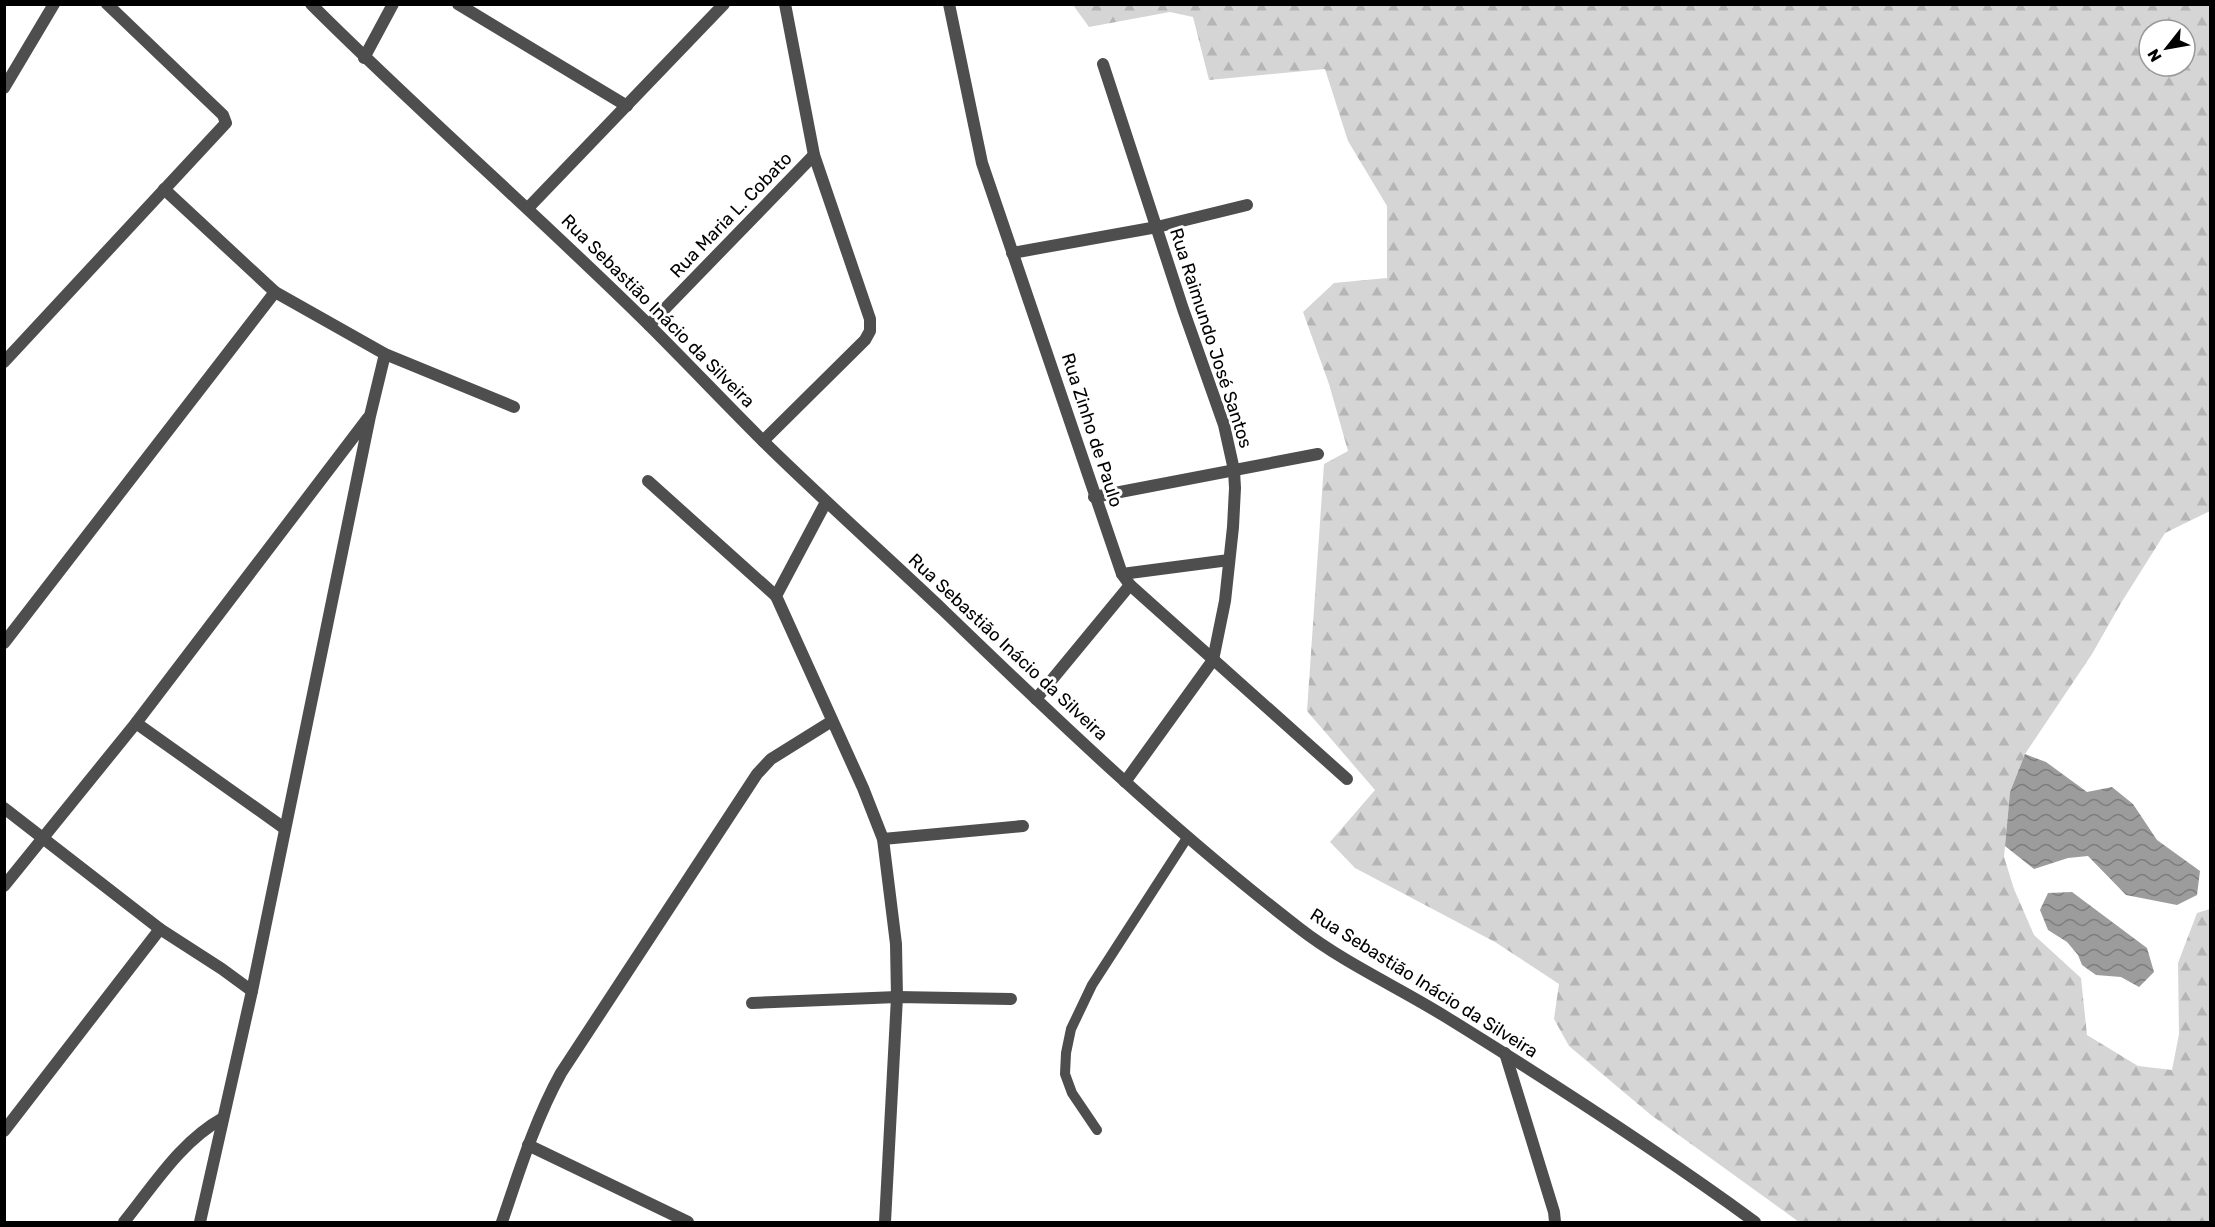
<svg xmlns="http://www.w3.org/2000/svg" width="2215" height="1227" viewBox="0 0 2215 1227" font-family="Rubik,sans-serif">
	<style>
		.forest { fill: url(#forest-firs); fill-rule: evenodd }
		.water { fill: url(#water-waves) }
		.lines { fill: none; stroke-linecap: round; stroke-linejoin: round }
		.lane { stroke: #4e4e4e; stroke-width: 10 }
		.street { stroke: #4e4e4e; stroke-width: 12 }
		.labels { text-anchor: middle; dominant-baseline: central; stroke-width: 6; stroke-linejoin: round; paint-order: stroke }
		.street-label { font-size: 18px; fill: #000; stroke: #fff }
	</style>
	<defs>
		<pattern id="forest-firs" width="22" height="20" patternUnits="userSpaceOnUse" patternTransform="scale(1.5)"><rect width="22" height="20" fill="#d5d5d5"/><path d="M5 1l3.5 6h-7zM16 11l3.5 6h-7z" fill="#b5b5b5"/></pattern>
		<pattern id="water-waves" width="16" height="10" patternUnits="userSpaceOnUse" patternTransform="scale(1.5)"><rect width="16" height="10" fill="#9c9c9c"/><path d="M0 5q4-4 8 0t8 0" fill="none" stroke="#7d7d7d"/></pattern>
	</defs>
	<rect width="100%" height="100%" fill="#fff"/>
	<path class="forest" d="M 1073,5 L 2210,5 L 2210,511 L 2165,533 L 2121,603 L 2092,654 L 2025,754 L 2010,792 L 2004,857 L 2014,889 L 2034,935 L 2081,978 L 2087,1035 L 2138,1066 L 2172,1070 L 2179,1034 L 2178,963 L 2197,913 L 2210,909 L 2210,1222 L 1799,1222 L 1651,1115 L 1569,1046 L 1554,1019 L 1559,984 L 1495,942 L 1355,868 L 1330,842 L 1375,790 L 1307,711 L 1324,464 L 1348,451 L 1329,384 L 1303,312 L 1334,283 L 1387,278 L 1387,206 L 1348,141 L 1325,69 L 1209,80 L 1193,17 L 1170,12 L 1089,27 ZM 2149,30 L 2185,30 L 2185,66 L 2149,66 Z"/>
	<g class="water">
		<polygon points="2025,754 2046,762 2087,792 2112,787 2133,804 2157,840 2200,871 2197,895 2177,905 2126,895 2088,856 2068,858 2034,869 2005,846 2010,792"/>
		<polygon points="2072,892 2147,948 2154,972 2139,987 2121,977 2096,975 2082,965 2078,955 2067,942 2048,930 2040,910 2048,893"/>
	</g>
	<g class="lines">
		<polyline class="lane" points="1097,1130 1072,1093 1065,1074 1066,1053 1071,1029 1092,985 1187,838"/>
		<g class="street">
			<path d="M 311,4 C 421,114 539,216 650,326 C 688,364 725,403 763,441 C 822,499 884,554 944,611 C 1058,721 1173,831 1299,928 C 1344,963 1398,987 1446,1017 C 1551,1082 1655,1149 1755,1222"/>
			<polyline points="458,4 627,106"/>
			<polyline points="949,4 982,163 1122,574 1130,585 1347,779"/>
			<polyline points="364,58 393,4"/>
			<polyline points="1103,64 1183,309 1224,425 1234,470 1235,488 1233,527 1225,601 1213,660 1125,782"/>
			<polyline points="4,88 54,4"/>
			<polyline points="164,189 275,292 385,354 514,407"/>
			<polyline points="528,208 724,4"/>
			<polyline points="1012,253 1157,227 1247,205"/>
			<polyline points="649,325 814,155"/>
			<polyline points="4,362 226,123 223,115 107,4"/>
			<polyline points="763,441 865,340 870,331 870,319 814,155 785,4"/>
			<polyline points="648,481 776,596"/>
			<polyline points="1094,497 1318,454"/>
			<polyline points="826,502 776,596 863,788 883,839 896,944 897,997 885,1222"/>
			<polyline points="1122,574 1229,560"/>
			<polyline points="4,643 275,292"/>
			<polyline points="1036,699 1130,585"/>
			<polyline points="136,723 284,828"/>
			<polyline points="4,808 160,929 222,969 252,991"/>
			<polyline points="883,839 1023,826"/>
			<polyline points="4,886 136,723 368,418"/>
			<polyline points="752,1003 897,997 1011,999"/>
			<polyline points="1505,1053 1554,1212 1555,1222"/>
			<polyline points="4,1131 160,929"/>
			<polyline points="528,1145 688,1222"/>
			<path d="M 124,1222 C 154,1185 180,1142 223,1118"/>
			<polyline points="200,1222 252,991 370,416 385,354"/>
			<path d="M 502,1222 C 519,1172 535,1120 561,1073 L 757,774 L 771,759 L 832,721"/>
		</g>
	</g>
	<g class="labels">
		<g class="street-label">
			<text transform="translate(731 215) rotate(-46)">Rua Maria L. Cobato</text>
			<text transform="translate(658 311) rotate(45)">Rua Sebastião Inácio da Silveira</text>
			<text transform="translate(1211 338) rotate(72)">Rua Raimundo José Santos</text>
			<text transform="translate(1092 430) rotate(72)">Rua Zinho de Paulo</text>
			<text transform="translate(1008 647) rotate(43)">Rua Sebastião Inácio da Silveira</text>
			<text transform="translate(1424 983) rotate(32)">Rua Sebastião Inácio da Silveira</text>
		</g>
	</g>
	<rect width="2215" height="1227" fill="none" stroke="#000000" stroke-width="12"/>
	<g transform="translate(2167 48) rotate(239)"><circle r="28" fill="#ffffff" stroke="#999999" stroke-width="1.5"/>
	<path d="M0-4.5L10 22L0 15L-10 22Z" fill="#000000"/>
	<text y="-9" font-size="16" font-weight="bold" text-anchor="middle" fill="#000000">N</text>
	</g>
</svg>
